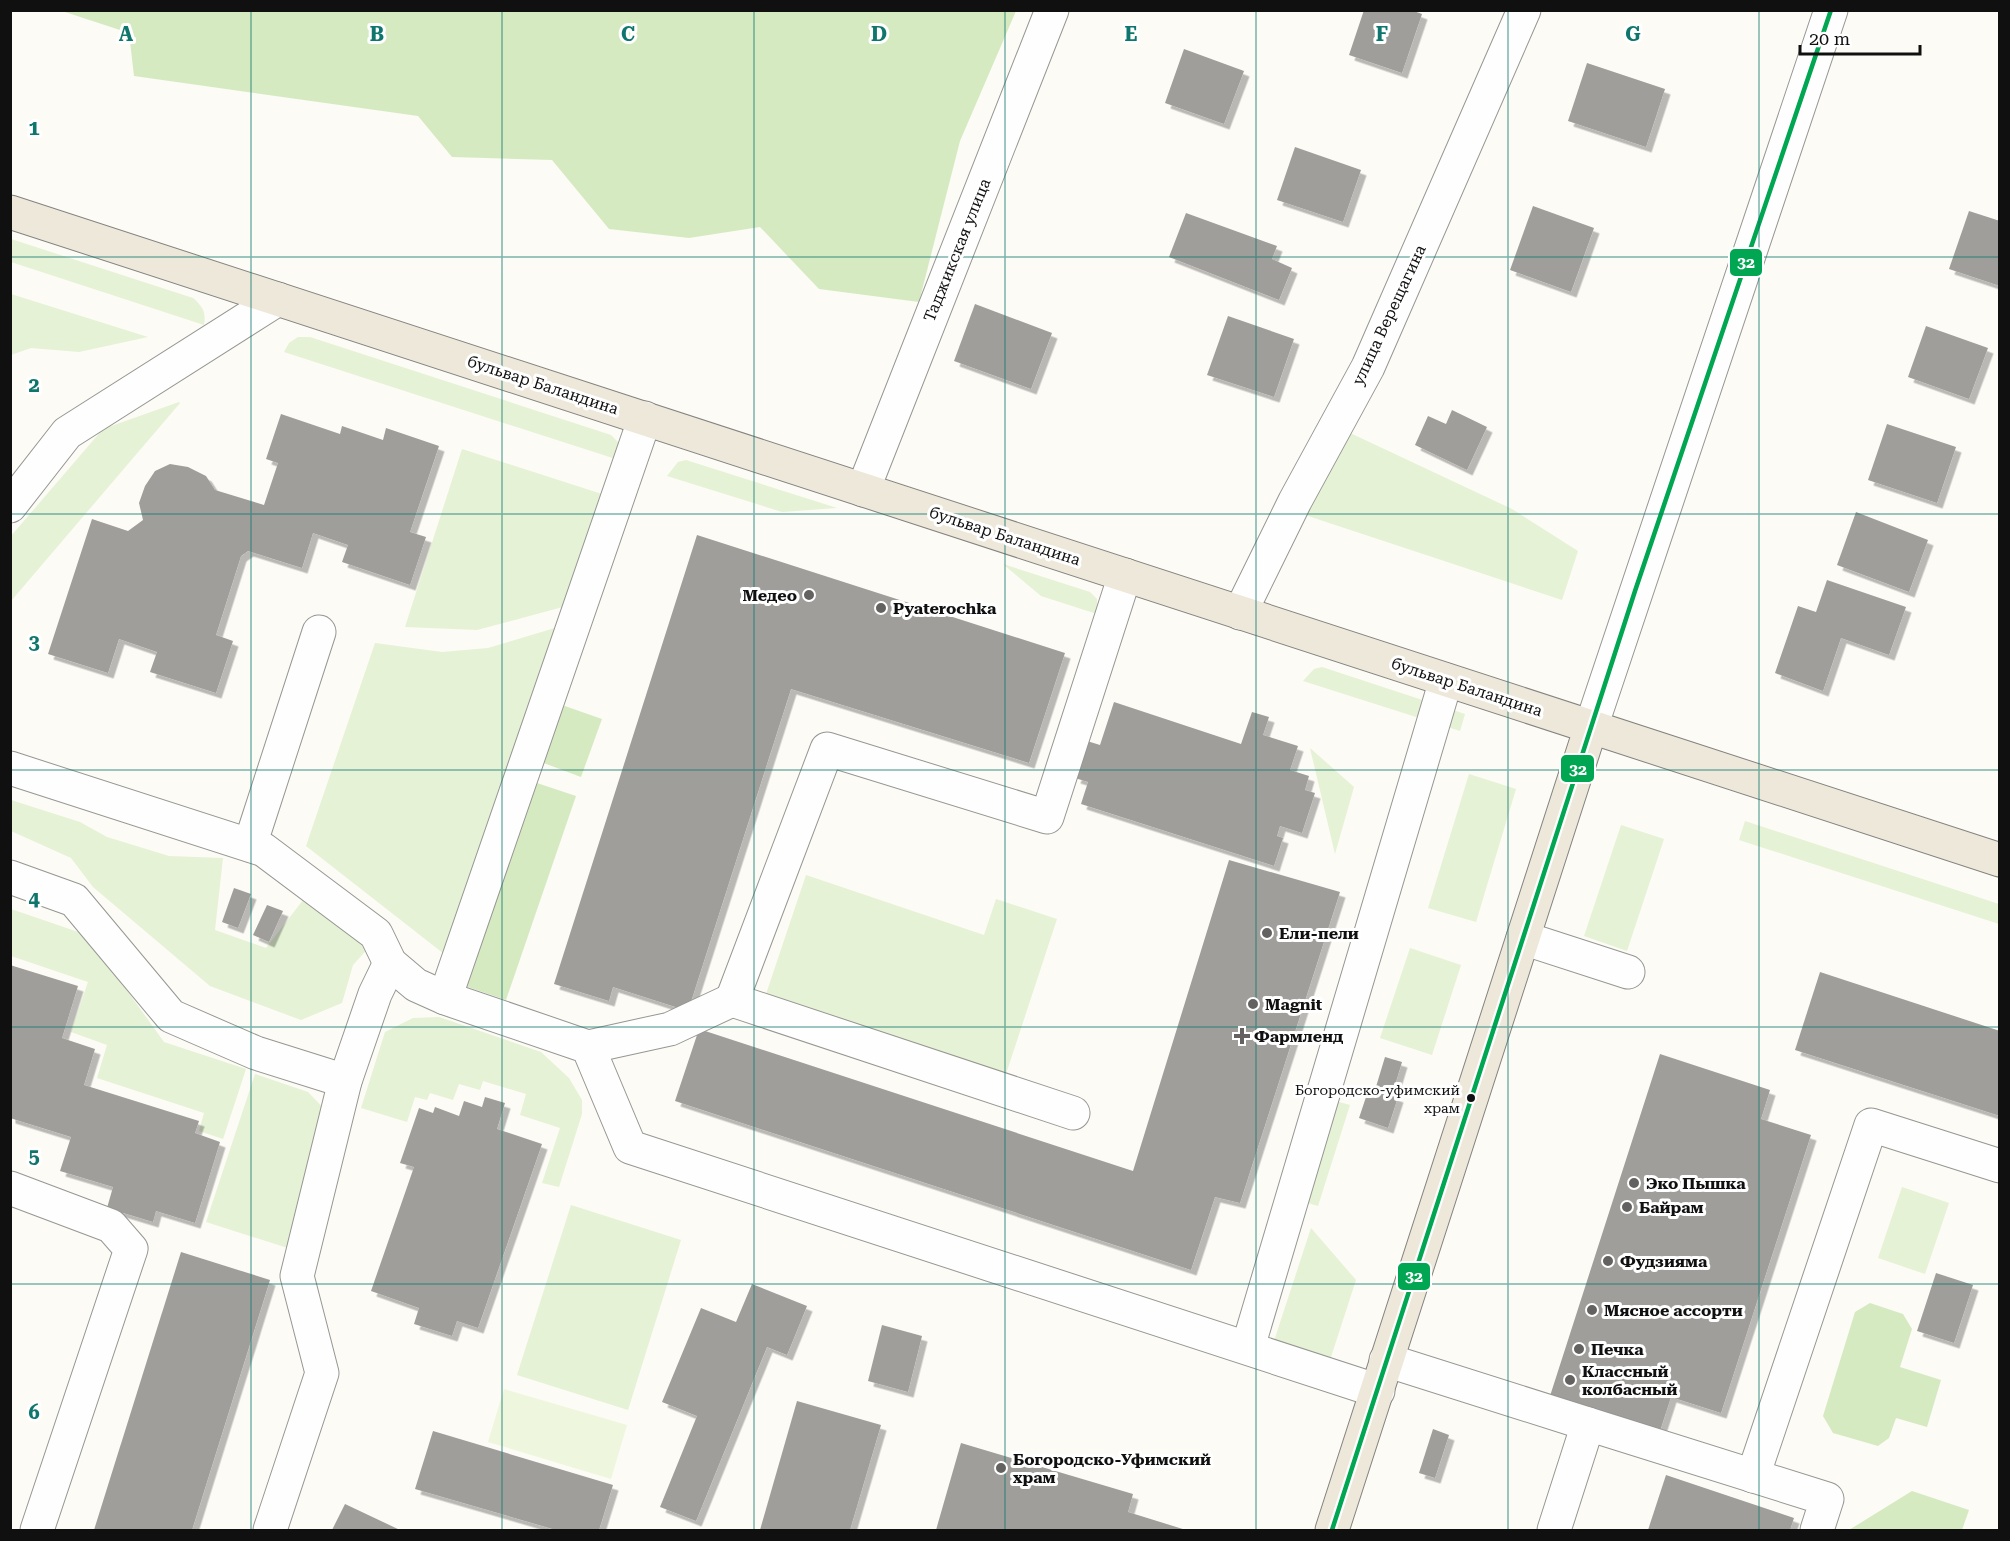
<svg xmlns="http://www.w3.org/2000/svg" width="2010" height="1541" viewBox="0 0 2010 1541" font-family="'Roboto Serif',serif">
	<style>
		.green { fill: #e5f2d5 }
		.forest { fill: #d6eac2 }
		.pitch { fill: #eff6de }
		.building { fill: #a09e9a; filter: url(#shadow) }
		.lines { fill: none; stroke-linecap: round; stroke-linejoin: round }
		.minor-casing { stroke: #969693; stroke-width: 35 }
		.major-casing { stroke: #848380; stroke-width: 35 }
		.minor { stroke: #fffefe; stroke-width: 33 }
		.major { stroke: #ede8da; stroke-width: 33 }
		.bus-1-casing { stroke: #fff; stroke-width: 9 }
		.bus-1 { stroke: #00a651; stroke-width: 4.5 }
		.grid { fill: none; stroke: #0f766e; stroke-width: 1.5; stroke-opacity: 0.55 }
		.poi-dot { fill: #636260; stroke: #fff; stroke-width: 2 }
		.bus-dot { fill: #101010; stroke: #fff; stroke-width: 2 }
		.labels { text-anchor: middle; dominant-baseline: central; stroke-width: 6; stroke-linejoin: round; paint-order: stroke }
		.bus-label { font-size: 14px; fill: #101010; stroke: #fff; text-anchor: end }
		.street-label { font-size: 16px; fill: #101010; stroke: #fff }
		.poi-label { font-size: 16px; font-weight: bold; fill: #101010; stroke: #fff; text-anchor: start }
		.grid-label { font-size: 20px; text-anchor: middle; font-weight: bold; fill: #0f766e; stroke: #fff; stroke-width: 6; stroke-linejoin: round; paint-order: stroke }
		.line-badge { stroke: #fff; stroke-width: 2 }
		.badge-label { font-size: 16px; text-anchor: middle; font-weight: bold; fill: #fff }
	</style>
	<defs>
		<filter id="shadow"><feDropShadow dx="5.5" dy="5.5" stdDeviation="0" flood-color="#0004"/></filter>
	</defs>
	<rect width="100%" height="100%" fill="#fcfbf5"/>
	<g class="green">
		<path d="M 11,239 L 193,298 C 203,307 206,312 204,325 L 11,262 Z"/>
		<polygon points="11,294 148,337 79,352 31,348 11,355"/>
		<polygon points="298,337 310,337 611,435 619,443 622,461 284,352 289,343"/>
		<polygon points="179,402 180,403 11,601 11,536 103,429"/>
		<polygon points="1348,432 1512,509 1578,551 1562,600 1299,513"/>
		<polygon points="462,449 605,495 570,605 477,630 405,627"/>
		<polygon points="686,460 837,508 782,512 667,476 678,462"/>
		<polygon points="1003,564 1090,592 1097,599 1097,614 1041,596"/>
		<polygon points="565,625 448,957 306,846 375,643 442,652 488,648"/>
		<polygon points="1322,667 1465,714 1460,731 1303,681 1314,669"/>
		<polygon points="1310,748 1354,787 1335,854"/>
		<polygon points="1469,774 1516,789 1476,922 1428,908"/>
		<polygon points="11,800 80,822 107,837 169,856 223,858 215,930 266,948 303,900 371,945 353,965 342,1003 301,1020 210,986 93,887 71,858 11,831"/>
		<polygon points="1745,821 1999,904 1999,924 1739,840"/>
		<polygon points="1621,825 1664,839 1627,951 1584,936"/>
		<polygon points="806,875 984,935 996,899 1057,919 1005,1077 765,997"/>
		<polygon points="11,909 87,935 164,1042 246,1069 223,1139 199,1131 204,1113 97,1078 107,1045 71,1032 88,982 11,956"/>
		<polygon points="1410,948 1461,965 1432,1055 1380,1038"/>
		<polygon points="439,1017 541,1052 569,1078 582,1100 582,1114 559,1187 542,1183 560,1128 520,1115 526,1094 483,1081 480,1090 459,1084 453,1100 430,1093 427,1100 415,1097 407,1122 361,1108 385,1032 413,1018"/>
		<polygon points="255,1074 308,1092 330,1115 294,1250 206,1222"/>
		<polygon points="1332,1100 1350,1105 1318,1206 1301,1201"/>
		<polygon points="1902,1187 1949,1203 1925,1274 1878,1258"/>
		<polygon points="571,1205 681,1240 628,1410 517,1375"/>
		<polygon points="1311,1228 1356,1280 1330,1360 1274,1341"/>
	</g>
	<g class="forest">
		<polygon points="62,11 1016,11 960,141 919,302 819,289 760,227 689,238 609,229 552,160 452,157 418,116 134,76 129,33"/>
		<polygon points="562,705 602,719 581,777 541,762"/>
		<polygon points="531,781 576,796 506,1000 462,985"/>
		<polygon points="1870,1303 1903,1314 1912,1329 1900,1367 1941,1380 1927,1427 1896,1418 1889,1438 1878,1446 1833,1433 1823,1416 1855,1312"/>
		<polygon points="1912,1491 1969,1510 1962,1530 1849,1530"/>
	</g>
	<polygon class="pitch" points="504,1389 627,1425 611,1479 488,1442"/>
	<g class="building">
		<polygon points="1364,10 1411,10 1422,14 1402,73 1349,55"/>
		<polygon points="1184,49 1244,71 1224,124 1165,103"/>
		<polygon points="1587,63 1665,89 1646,147 1568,121"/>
		<polygon points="1295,147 1361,170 1343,222 1277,200"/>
		<polygon points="1533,206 1594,228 1571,292 1510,270"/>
		<polygon points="1969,211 2000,221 2000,286 1949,269"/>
		<polygon points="1186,213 1277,246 1272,259 1292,268 1279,300 1169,257"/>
		<polygon points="975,304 1052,333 1031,389 954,361"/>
		<polygon points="1228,316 1294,339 1274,397 1207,375"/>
		<polygon points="1926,326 1988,348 1969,399 1908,377"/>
		<polygon points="1452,410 1487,427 1467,470 1415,445 1428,416 1446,424"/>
		<polygon points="281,414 340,434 342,426 383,440 386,428 439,446 410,532 426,537 410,585 342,562 348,545 313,533 302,568 248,551 241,556 216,635 233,641 216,693 150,672 157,652 119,639 108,673 48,654 92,519 128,531 143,520 139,503 145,486 155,471 170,464 188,467 206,476 215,490 264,505 278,463 266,459"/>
		<polygon points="1887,424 1956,447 1937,503 1868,480"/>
		<polygon points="1856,512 1928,540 1909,592 1837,565"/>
		<polygon points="697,535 1065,653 1029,763 791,689 688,1011 613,987 609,1001 554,984"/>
		<polygon points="1827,580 1906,607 1889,655 1841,638 1823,691 1775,673 1798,606 1816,612"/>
		<polygon points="1114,702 1241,744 1252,712 1269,717 1263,735 1298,746 1290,770 1309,776 1305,790 1315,793 1302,833 1280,826 1277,836 1283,838 1274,866 1081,804 1088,782 1075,778 1087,741 1100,745"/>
		<polygon points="1229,860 1340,892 1240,1203 1215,1197 1191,1270 675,1101 699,1029 1133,1171"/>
		<polygon points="234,888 251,894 238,928 222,922"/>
		<polygon points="267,905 283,911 269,942 253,935"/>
		<polygon points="10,965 78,986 62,1038 95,1049 84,1085 199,1121 195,1133 220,1142 195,1223 156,1211 153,1222 107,1208 113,1187 60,1171 71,1137 10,1118"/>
		<polygon points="1820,972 2000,1031 2000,1116 1795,1050"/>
		<polygon points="1660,1054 1770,1090 1761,1119 1811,1135 1721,1413 1671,1397 1660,1431 1550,1396"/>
		<polygon points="1385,1057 1402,1062 1392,1095 1398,1097 1388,1128 1359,1118 1369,1088 1375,1090"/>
		<polygon points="485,1097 505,1103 497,1129 542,1144 478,1328 457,1321 452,1336 414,1324 419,1308 371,1291 414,1167 400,1163 419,1108 433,1113 435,1107 459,1116 464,1101 482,1107"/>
		<polygon points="181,1252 270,1280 192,1530 94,1530"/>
		<polygon points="1936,1273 1973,1285 1954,1343 1917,1331"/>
		<polygon points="752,1284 807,1306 787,1355 767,1347 696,1521 660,1507 697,1416 662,1402 701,1308 736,1322"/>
		<polygon points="882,1325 922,1336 908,1392 868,1381"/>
		<polygon points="797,1401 881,1425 850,1530 760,1530"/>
		<polygon points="1433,1429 1449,1435 1435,1478 1419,1473"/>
		<polygon points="433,1431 613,1485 599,1530 556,1530 415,1489"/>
		<polygon points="961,1443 1133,1494 1128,1512 1186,1530 936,1530"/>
		<polygon points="1666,1475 1794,1518 1790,1530 1648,1530"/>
		<polygon points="345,1504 400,1530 332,1530"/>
	</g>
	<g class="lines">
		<g class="minor-casing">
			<g id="minor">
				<polyline points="645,418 445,998 588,1047 630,1147 1378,1391"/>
				<polyline points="863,490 1052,10"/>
				<polyline points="10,506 67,433 278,299"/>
				<polyline points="1240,613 1295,501 1368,367 1524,10"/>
				<polyline points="1591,727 1831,10"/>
				<polyline points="10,768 264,850 376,934 390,963 416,985 445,998"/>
				<polyline points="250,845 319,632"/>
				<polyline points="10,877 74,900 171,1016 256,1053 345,1081"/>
				<polyline points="1523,938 1628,972"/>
				<polyline points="588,1047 670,1029 732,1000"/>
				<polyline points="1073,1113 732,1000 827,749 1047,817 1125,575"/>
				<polyline points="10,1188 111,1226 131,1249 37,1530"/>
				<polyline points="1248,1347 1446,680"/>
				<polyline points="1386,1360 1588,1424 1554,1530"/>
				<polyline points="1588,1424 1827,1499 1817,1530"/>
				<polyline points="1753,1476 1871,1125 2000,1166"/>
				<polyline points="270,1530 322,1373 297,1276 345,1081 375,994 390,963"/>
			</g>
		</g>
		<g class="major-casing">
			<g id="major">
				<polyline points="10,212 2000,860"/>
				<polyline points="1332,1530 1591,727"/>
			</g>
		</g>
		<use href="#minor" class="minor"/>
		<use href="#major" class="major"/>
		<g class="bus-1-casing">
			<polyline id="bus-1" points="1332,1530 1635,591 1831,10"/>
		</g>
		<use href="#bus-1" class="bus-1"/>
	</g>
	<path class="grid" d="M 251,10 L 251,1530M 502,10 L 502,1530M 754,10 L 754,1530M 1005,10 L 1005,1530M 1256,10 L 1256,1530M 1508,10 L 1508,1530M 1759,10 L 1759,1530M 10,257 L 2000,257M 10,514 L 2000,514M 10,770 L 2000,770M 10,1027 L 2000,1027M 10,1284 L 2000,1284"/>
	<g class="poi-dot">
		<circle cx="809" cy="595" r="6"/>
		<circle cx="881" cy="608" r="6"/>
		<circle cx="1267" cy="933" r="6"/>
		<circle cx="1253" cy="1004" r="6"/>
		<path d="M1239 1027h6v6h6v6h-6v6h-6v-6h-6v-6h6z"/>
		<circle cx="1634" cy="1183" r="6"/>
		<circle cx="1627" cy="1207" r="6"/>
		<circle cx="1608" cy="1261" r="6"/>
		<circle cx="1592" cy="1310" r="6"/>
		<circle cx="1579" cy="1349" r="6"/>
		<circle cx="1570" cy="1380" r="6"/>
		<circle cx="1001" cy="1468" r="6"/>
	</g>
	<circle class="bus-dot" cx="1471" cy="1098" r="5"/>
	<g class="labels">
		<g class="bus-label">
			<text x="1460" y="1090">Богородско-уфимский<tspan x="1460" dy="18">храм</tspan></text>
		</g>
		<g class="street-label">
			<text transform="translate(957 250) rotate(-68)">Таджикская улица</text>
			<text transform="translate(1389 315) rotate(-65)">улица Верещагина</text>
			<text transform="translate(543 385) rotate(18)">бульвар Баландина</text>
			<text transform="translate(1005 536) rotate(18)">бульвар Баландина</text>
			<text transform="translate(1467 687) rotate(18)">бульвар Баландина</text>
		</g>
		<g class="poi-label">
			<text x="797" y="595" text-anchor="end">Медео</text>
			<text x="893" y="608">Pyaterochka</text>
			<text x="1279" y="933">Ели-пели</text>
			<text x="1265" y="1004">Magnit</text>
			<text x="1254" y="1036">Фармленд</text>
			<text x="1646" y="1183">Эко Пышка</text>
			<text x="1639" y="1207">Байрам</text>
			<text x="1620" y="1261">Фудзияма</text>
			<text x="1604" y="1310">Мясное ассорти</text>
			<text x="1591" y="1349">Печка</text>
			<text x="1582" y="1371">Классный<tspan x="1582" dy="18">колбасный</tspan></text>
			<text x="1013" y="1459">Богородско-Уфимский<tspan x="1013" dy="18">храм</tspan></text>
		</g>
	</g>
	<g class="grid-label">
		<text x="126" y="41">A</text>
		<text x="377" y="41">B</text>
		<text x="628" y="41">C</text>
		<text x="879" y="41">D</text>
		<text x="1131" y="41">E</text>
		<text x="1382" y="41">F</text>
		<text x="1633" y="41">G</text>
		<text x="34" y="135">1</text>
		<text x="34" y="392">2</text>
		<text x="34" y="649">3</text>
		<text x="34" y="906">4</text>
		<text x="34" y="1163">5</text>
		<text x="34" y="1419">6</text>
	</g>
	<g class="line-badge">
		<rect x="1729" y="248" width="34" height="29" rx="6" fill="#00a651"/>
		<rect x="1560" y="754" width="35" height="29" rx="6" fill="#00a651"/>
		<rect x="1397" y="1262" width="34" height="29" rx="6" fill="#00a651"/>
	</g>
	<g class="badge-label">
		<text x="1746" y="268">32</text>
		<text x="1578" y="775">32</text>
		<text x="1414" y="1282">32</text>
	</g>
	<rect width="2010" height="1541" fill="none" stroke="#101010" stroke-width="24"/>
	<path d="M1800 45v9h120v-9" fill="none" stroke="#101010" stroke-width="3"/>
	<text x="1809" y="45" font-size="18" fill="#101010" stroke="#ffffff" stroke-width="4.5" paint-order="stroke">20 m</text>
</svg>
